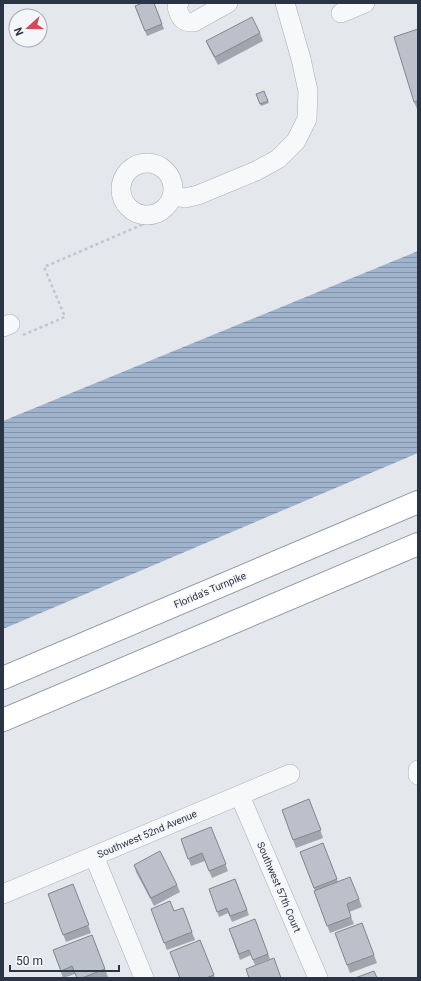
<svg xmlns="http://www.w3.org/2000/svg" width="421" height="981" viewBox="0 0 421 981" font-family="Roboto,sans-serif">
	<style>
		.water { fill: url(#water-rules) }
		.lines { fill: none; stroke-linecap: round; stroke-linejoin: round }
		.minor-casing { stroke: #a9aeb7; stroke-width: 20 }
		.highway-casing { stroke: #8b94a3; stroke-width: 24 }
		.path { stroke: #c2c5cb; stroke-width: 2.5; stroke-dasharray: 3 3; stroke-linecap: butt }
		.minor { stroke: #f7f8fa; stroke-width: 19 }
		.highway { stroke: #fff; stroke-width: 22 }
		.wall { fill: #a1a5ae }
		.building { fill: #bbc0ca; stroke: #83868d }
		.labels { text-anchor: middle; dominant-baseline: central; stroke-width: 3; stroke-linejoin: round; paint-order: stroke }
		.street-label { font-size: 10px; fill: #2b3445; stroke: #f4f6f9 }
	</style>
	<defs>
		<pattern id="water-rules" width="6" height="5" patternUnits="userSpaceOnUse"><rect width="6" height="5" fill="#9fb4cc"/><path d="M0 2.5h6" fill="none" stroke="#8293a7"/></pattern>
	</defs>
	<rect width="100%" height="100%" fill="#e4e7ec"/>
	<polygon class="water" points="418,251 418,453 3,629 3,421"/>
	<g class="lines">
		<g class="minor-casing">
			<g id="minor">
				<path d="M 179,3 L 177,7 C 180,17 182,23 194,22 L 228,3"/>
				<polyline points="341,13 365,3"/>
				<circle cx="147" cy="189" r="26"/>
				<polyline points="173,196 185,198 198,195 256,171 278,159 296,141 307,119 308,91 301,59 285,3"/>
				<polyline points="3,327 10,324"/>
				<polyline points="418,770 418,775"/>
				<polyline points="240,796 318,978"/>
				<polyline points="94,856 144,978"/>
				<polyline points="3,894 290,774"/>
			</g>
		</g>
		<g class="highway-casing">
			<g id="highway">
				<polyline points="3,678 418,502"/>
				<polyline points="3,720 418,544"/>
			</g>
		</g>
		<polyline class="path" points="23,335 65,317 44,267 146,223 157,214"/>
		<use href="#minor" class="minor"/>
		<use href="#highway" class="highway"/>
	</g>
	<g class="wall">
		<polygon points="154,3 164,29 147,36 135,6"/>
		<polygon points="418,29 418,111 414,102"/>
		<polygon points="260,33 263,41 218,65 209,48 206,41"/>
		<polygon points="264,91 269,103 261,106 256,94"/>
		<polygon points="309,799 323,838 296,848 282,810"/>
		<polygon points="211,827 228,871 212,878 205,861 191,866 181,839"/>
		<polygon points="323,843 338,882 359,899 362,907 349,912 354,924 330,933 314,891 315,891 300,852"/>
		<polygon points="134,865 177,885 180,892 154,906 136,872"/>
		<polygon points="235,879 249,915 232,922 228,913 219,917 209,889"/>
		<polygon points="73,884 91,933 66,942 48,894"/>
		<polygon points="183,908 195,940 167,950 151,909 174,911"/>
		<polygon points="255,919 270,959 255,965 251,955 240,960 229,929"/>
		<polygon points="362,923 377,963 350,973 335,933"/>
		<polygon points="92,935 108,977 105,978 77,978 75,974 63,978 53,950"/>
		<polygon points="200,940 215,978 180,978"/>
	</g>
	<g class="building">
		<polygon points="142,3 154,3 162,24 145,31 135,6"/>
		<polygon points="252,17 260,33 215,57 206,41"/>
		<polygon points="418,29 418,101 414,102 394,37"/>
		<polygon points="264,91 268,101 260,104 256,94"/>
		<polygon points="309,799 321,830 293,840 282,810"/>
		<polygon points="211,827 226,864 209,871 202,853 188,859 181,839"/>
		<polygon points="323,843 337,879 314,888 300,852"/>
		<polygon points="160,851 177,885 151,898 134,865"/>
		<polygon points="350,877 359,899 347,904 351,917 327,926 314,891"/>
		<polygon points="235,879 247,910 230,916 227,908 217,912 209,889"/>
		<polygon points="73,884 89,925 63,935 48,894"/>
		<polygon points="170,901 174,911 183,908 192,932 164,943 151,909"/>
		<polygon points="255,919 268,954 253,960 249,950 239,954 229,929"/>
		<polygon points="362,923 374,955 347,965 335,933"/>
		<polygon points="92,935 105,969 82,978 77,978 72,966 61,971 53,950"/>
		<polygon points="200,940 214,975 206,978 180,978 170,952"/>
		<polygon points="274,958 281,978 249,978 246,969"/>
		<polygon points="374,971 377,978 355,978"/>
	</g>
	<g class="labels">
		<g class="street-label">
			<text transform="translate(210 590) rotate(-23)">Florida's Turnpike</text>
			<text transform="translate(147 834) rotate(-23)">Southwest 52nd Avenue</text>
			<text transform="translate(279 887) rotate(67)">Southwest 57th Court</text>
		</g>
	</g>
	<rect width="421" height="981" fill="none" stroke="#2b3445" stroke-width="8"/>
	<g transform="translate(28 28) rotate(249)"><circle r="19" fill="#f4f6f9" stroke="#a4a8b1"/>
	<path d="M0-3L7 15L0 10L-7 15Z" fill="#d1495b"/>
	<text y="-6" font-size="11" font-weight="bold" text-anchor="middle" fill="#2b3445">N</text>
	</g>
	<path d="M10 965v6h109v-6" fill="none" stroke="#2b3445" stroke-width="2"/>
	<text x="16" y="965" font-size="12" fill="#2b3445" stroke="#f4f6f9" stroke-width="3" paint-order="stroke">50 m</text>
</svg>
